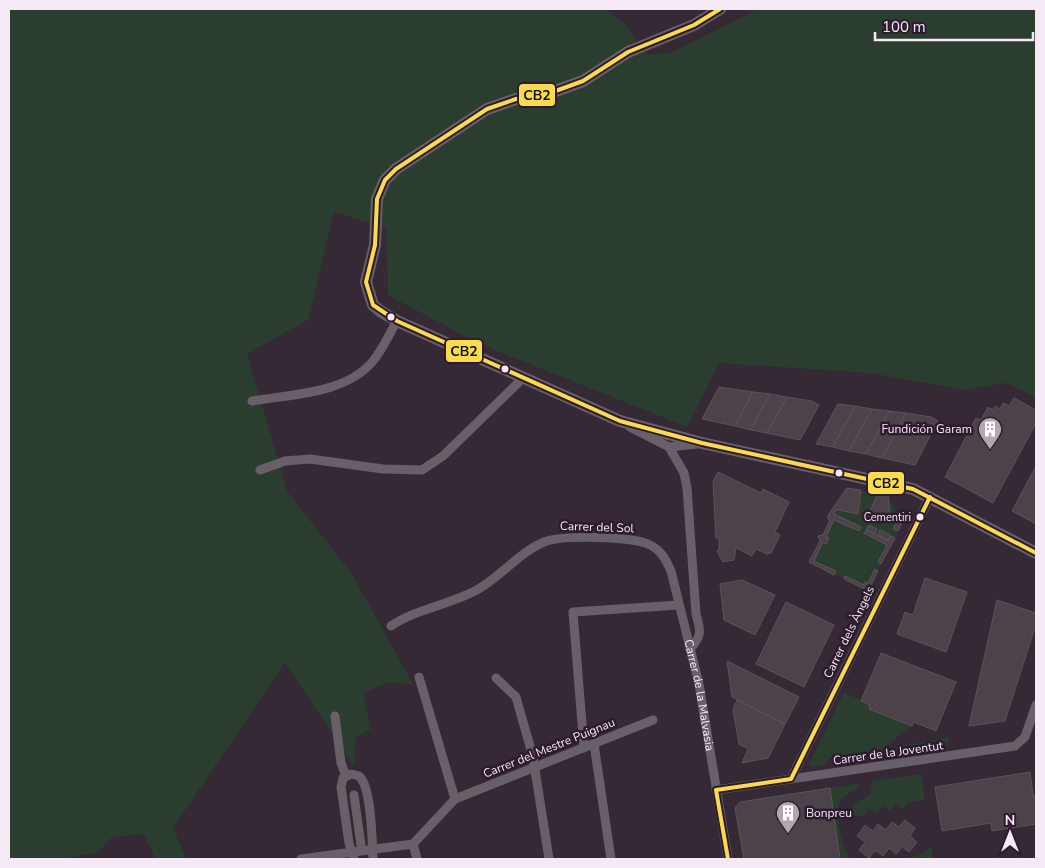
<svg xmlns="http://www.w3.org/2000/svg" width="1045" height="868" viewBox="0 0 1045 868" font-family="'Nunito Sans',sans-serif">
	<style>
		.green { fill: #2b3d2f }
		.building { fill: #4c424a; stroke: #5d525a }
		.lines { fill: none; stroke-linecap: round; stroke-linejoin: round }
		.street { stroke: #685f68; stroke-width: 9 }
		.secondary { stroke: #685f68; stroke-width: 12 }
		.bus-1-casing { stroke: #2e1c2e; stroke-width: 8 }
		.bus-1 { stroke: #f9db4f; stroke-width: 4 }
		.bus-dot { fill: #f5e9f5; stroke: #2e1c2e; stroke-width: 2 }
		.labels { text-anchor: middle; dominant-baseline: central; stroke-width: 5; stroke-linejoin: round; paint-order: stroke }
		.bus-label { font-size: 11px; fill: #f5e9f5; stroke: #2e1c2e; text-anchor: end }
		.poi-label { font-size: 12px; fill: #f5e9f5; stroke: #2e1c2e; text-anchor: end }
		.street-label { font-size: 12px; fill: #f5e9f5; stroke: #2e1c2e }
		.line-badge { stroke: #2e1c2e; stroke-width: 2 }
		.pale-badge-label { font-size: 14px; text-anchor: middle; font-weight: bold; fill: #111 }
	</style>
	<rect width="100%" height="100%" fill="#342934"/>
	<g class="green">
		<polygon points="9,9 606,9 626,25 640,47 649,55 673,52 758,9 1036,9 1036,397 1006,383 964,390 870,373 719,363 687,427 479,344 388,295 386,228 334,212 308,320 247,354 287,491 352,574 413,684 386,683 363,693 371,729 356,738 354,766 285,663 173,828 186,859 155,859 144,834 112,837 98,852 63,859 9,859"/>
		<polygon points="847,488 888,496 899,518 904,519 868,591 809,562 820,541 818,536 823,535 830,520 827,518"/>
		<path d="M 844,692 L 870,705 L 869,709 L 912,726 L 915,723 L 873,757 L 846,761 L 842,757 C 834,754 828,757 825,765 L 812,767 L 809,764 Z"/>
		<polygon points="949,737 947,745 888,755 902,746"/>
		<polygon points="921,774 925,800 909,802 903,810 896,804 890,811 883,806 877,813 869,808 864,816 857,817 852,814 853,805 870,795 872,781"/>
		<path d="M 860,783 L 858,789 C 851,792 845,794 841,800 C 834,811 841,851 852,859 L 840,859 L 830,788 Z"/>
		<path d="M 931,845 L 933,859 L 891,859 C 904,857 925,859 931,845 Z"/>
	</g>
	<g class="building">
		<polygon points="719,387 753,392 735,426 702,419"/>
		<polygon points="753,392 770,394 751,430 735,426"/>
		<polygon points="770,394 787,397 767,433 751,430"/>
		<polygon points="787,397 812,401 819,405 800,440 767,433"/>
		<polygon points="1014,398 1036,410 1036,423 993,503 945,477 976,418 981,420 988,407 993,410 995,406 1000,409 1003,403 1009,406"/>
		<polygon points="838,404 855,406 833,447 816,444"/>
		<polygon points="855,406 872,409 849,451 833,447"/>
		<polygon points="872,409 889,411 866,454 849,451"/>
		<polygon points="889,411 906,413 882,458 866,454"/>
		<polygon points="906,413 931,417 938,421 915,465 882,458"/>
		<polygon points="1036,466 1036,524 1012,511"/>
		<polygon points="718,472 761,493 763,489 789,502 775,532 780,535 771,553 767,554 756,549 752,556 736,548 734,560 723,562 717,551 719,549 719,539 716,538 713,482"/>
		<polygon points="847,488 861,490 858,514 839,510 836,510 834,514 861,527 859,531 834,520 826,537 829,538 826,544 823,542 814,561 836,571 834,575 809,562 820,541 818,536 823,535 830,520 827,518 830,512"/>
		<polygon points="877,495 888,496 891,522 868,517"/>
		<polygon points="899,518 904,519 898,531 893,529"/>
		<polygon points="869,525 877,529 875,534 866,529"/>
		<polygon points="866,530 888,541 891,536 895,538 881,564 878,562 887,545 864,533"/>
		<polygon points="880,530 890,535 888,540 878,535"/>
		<polygon points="875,569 878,571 868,591 844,579 845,576 864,585 865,582 868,583"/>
		<polygon points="925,578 967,592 946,652 897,634 905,612 913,615"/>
		<polygon points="742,580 775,595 755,635 724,620 720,584"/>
		<polygon points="997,600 1036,613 1036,624 1005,721 969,726"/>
		<polygon points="786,602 834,625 804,687 756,664"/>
		<polygon points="881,653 956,682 936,731 914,722 912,726 869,709 870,705 861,701"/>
		<polygon points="727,661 799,697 785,724 732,697"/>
		<polygon points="737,700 785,724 768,758 742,763 748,749 739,744 733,709"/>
		<polygon points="1030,772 1033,794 1036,799 1036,824 992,831 991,823 942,831 935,787"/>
		<polygon points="830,788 840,859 744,859 735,808 740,802"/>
		<polygon points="905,820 915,828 910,836 917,842 909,852 902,847 896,854 889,848 883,856 875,850 869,858 859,850 865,842 857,836 865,825 873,831 878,824 886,830 892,822 899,827"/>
	</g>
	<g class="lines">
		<g class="street">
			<path d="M 252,401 C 291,394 346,394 373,361 C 383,349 389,334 397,321"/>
			<polyline points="630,427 669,447 697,444"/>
			<path d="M 669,447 L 684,473 L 687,488 L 696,614 C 701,631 702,636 690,649"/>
			<polyline points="260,470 285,461 310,459 383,469 422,470 443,456 523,378"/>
			<path id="s1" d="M 391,626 C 416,609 448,605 475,591 C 500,578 518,553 544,542 C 561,535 633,536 650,545 C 661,550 666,560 671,571 L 699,684 L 728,859"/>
			<polyline points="419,677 455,799"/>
			<polyline points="496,678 516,697 533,757 549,859"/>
			<polyline points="335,716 341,763 346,776"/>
			<polyline points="594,744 611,859"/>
			<polyline points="584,748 573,612 679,605"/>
			<polyline points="791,779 930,497"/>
			<polyline points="716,790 1015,746 1025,737 1036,705"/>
			<polyline points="354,795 361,845"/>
			<polyline points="413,844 455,799 653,720"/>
			<polyline points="413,844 417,859"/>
			<polyline points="301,859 413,844"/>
			<path d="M 354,859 L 349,843 L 341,787 L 343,778 L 351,774 L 359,776 C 372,787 372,842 373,859"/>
		</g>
		<polyline class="secondary" points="720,9 694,25 628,52 583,81 550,93 516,99 487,109 396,169 385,180 377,199 375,245 366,282 373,305 380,311 397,321 620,421 702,443 913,489 1036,553"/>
		<g class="bus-1-casing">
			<g id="bus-1">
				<polyline points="720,9 694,25 628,52 583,81 550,93 516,99 487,109 396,169 385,180 377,199 375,245 366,282 373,305 397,321 620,421 702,443 913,489 1036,553"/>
				<polyline points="728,859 716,790 791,779 930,497"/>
			</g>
		</g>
		<use href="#bus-1" class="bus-1"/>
	</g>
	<defs>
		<g id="building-pin" transform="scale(1.25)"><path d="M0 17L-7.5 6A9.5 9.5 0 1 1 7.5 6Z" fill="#b1a6b1" stroke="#2e1c2e"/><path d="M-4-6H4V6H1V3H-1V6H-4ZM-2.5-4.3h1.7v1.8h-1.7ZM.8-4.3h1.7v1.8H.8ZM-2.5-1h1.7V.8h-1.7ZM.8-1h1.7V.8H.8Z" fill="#fff"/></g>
	</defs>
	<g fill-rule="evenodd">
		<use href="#building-pin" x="990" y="429"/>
		<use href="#building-pin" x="788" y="813"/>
	</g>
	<g class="bus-dot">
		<circle cx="391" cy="317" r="4.5"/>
		<circle cx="505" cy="369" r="4.5"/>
		<circle cx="839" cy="473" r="4.5"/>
		<circle cx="920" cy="517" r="4.5"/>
	</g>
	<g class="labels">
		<g class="bus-label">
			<text x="911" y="517">Cementiri</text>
		</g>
		<g class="poi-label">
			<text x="972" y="429">Fundición Garam</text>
			<text x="806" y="813" text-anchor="start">Bonpreu</text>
		</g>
		<g class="street-label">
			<text transform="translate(597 527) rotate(2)">Carrer del Sol</text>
			<text transform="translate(849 632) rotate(-64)">Carrer dels Àngels</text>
			<text stroke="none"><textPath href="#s1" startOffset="445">Carrer de la Malvasia</textPath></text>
			<text transform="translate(549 748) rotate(-22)">Carrer del Mestre Puignau</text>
			<text transform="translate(888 753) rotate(-8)">Carrer de la Joventut</text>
		</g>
	</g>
	<g class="line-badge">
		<rect x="518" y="83" width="38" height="24" rx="5" fill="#f9db4f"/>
		<rect x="445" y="339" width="38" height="24" rx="5" fill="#f9db4f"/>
		<rect x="867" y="471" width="38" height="24" rx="5" fill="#f9db4f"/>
	</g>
	<g class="pale-badge-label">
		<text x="537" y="100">CB2</text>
		<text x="464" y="356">CB2</text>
		<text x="886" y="488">CB2</text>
	</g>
	<rect width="1045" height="868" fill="none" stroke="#f5e9f5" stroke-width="20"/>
	<g transform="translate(1010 833)" stroke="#2e1c2e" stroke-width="4" paint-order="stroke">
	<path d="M0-4L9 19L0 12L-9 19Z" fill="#f5e9f5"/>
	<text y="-8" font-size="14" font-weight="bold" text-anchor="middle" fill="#f5e9f5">N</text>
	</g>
	<path d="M875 32v8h158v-8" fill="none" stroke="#f5e9f5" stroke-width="2.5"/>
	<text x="882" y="32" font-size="15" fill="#f5e9f5" stroke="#2e1c2e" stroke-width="4" paint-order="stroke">100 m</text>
</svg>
